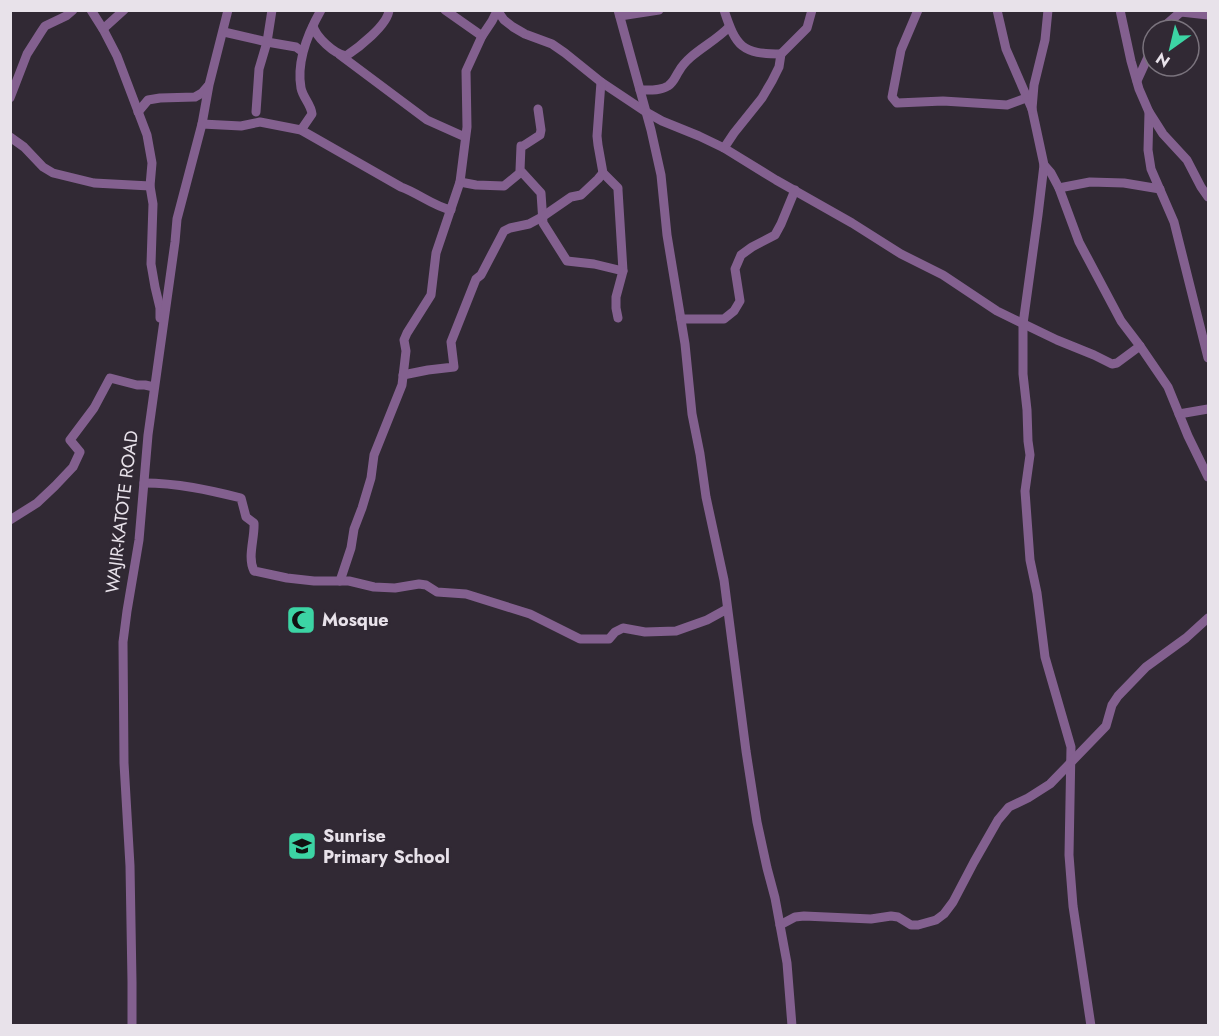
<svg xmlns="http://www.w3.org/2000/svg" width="1219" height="1036" viewBox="0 0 1219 1036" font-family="Jost,sans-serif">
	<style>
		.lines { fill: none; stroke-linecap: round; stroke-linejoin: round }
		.minor { stroke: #83608f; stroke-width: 9 }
		.labels { text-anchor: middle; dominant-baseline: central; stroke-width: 4.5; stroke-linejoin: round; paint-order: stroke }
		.street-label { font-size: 18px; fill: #e8e2ea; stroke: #312934 }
		.poi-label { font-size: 18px; font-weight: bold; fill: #e8e2ea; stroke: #312934; text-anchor: start }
	</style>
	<rect width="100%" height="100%" fill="#312934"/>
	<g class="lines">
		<g class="minor">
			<polyline points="91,10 103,29 117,56 147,135 152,163 150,186 153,204 151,264 155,287 160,308 160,318"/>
			<polyline points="445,10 482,36 492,21 497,11"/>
			<polyline points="497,10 504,20 513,27 525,34 552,44 565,53 601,82 646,112 662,121 699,136 724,148 776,180 852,223 901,254 943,275 997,311 1057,340 1094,355 1112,364 1117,363 1140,346"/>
			<polyline points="618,10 651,130 661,175 667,235 685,344 692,414 700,454 706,497 724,580 746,751 757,822 767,868 775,898 787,963 792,1026"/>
			<path d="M 724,10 C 736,47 742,54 781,54"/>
			<polyline points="918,10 901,50 892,97 897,103 943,101 1007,105 1026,98"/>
			<polyline points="997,10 1006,49 1032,109 1044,165 1051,173 1059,188 1079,242 1121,321 1140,346 1168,387 1188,436 1208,477"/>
			<polyline points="1120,10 1131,61 1139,89 1149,112 1148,150 1151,169 1174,222 1208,358"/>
			<polyline points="1181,12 1208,15"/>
			<polyline points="620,16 659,10"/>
			<path d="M 313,26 C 316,37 334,54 346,56 C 358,48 388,25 389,10"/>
			<polyline points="103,29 124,10"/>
			<polyline points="1160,30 1183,10"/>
			<polyline points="224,32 267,42 296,47 300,50 303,50"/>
			<polyline points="340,55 427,120 465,137"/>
			<polyline points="1137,81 1153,46"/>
			<polyline points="601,82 597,136 598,145 603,173 618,188 618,190 623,271 616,297 616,308 618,318"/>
			<path d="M 640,90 C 649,90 660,91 668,86 C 674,82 675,77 679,71 C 689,53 714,43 729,27"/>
			<polyline points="10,98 27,54 41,32 45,26 66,16 73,10"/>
			<polyline points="538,109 541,130 540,135 523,146 521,146 520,170 541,193 543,223 567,261 594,264 623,271"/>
			<polyline points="1032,109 1034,85 1045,40 1048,10"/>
			<polyline points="138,112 148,100 160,98 195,97 202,93 208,86"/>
			<polyline points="256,112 259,69 267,42 272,10"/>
			<polyline points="1149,112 1163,134 1187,160 1201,187 1208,197"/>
			<path d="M 202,124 L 241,126 L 260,122 L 301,130 L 401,187 C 418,193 433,206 451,210"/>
			<path d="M 301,130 L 312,114 C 311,104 303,98 301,88 C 296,61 308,33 321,10"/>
			<polyline points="10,137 24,147 43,167 53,173 94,183 150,186"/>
			<polyline points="724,148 734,133 762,98 772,81 779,67 781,54 807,28 812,10"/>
			<polyline points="1044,165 1038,215 1023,324 1023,374 1027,410 1028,441 1030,455 1025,491 1030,560 1037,593 1045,657 1071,747 1069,855 1073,906 1091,1026"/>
			<polyline points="460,182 476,185 504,186 521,172"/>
			<polyline points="1059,188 1090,182 1124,183 1160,189"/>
			<polyline points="681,319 724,319 734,311 740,301 735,269 741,255 752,247 775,235 781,224 795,190"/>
			<polyline points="403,375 428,370 454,367 451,342 476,279 481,275 504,231 510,228 529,224 542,217 571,197 581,195 598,179 603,173"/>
			<polyline points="1179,414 1208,409"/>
			<path d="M 144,483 C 177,483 209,490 241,498 L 246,517 L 254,523 C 255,538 247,557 254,571 L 287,578 L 314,581 L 349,581 L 374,587 L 395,588 L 419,584 L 426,585 L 437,592 L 466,594 L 530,614 L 580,639 L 609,639 L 615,632 L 623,628 L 645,632 L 676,631 L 707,620 L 727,609"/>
			<polyline points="10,520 37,503 55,486 73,467 80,452 70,440 94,408 110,378 137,385 145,385 154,387"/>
			<polyline points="340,581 351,548 354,529 362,508 371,478 374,455 402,385 406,351 404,340 407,333 431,295 436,253 460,182 467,127 466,71 482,36"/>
			<polyline points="780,925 795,917 804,916 871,919 891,916 898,917 911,925 918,925 936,920 944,914 953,902 974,862 998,820 1009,807 1028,798 1050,784 1106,726 1112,705 1118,696 1146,667 1186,638 1208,618"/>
			<polyline points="132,1026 132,982 130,866 124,763 123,642 127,611 139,540 148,435 175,242 177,219 202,124 209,85 228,10"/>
		</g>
	</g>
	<defs>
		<g id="mosque-square" transform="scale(1.5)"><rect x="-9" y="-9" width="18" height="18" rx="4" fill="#3cd4a4" stroke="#312934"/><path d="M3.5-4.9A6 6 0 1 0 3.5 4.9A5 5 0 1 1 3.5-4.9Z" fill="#111"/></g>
		<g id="school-square" transform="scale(1.5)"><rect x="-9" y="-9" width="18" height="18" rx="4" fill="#3cd4a4" stroke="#312934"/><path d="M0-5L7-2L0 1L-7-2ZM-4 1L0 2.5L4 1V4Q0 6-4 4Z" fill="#111"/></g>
	</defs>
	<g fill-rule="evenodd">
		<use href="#mosque-square" x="301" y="620"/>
		<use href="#school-square" x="302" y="846"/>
	</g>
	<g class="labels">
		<g class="street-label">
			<text transform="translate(122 512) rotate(-83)">WAJIR-KATOTE ROAD</text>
		</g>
		<g class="poi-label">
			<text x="322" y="620">Mosque</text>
			<text x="323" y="836">Sunrise<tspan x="323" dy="21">Primary School</tspan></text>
		</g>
	</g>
	<rect width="1219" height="1036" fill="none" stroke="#e8e2ea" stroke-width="24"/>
	<g transform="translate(1171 48) rotate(214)"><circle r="28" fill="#312934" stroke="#7a737d" stroke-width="1.5"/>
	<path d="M0-4.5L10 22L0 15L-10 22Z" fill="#3cd4a4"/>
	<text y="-9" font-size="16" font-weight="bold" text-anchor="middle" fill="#e8e2ea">N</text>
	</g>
</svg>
